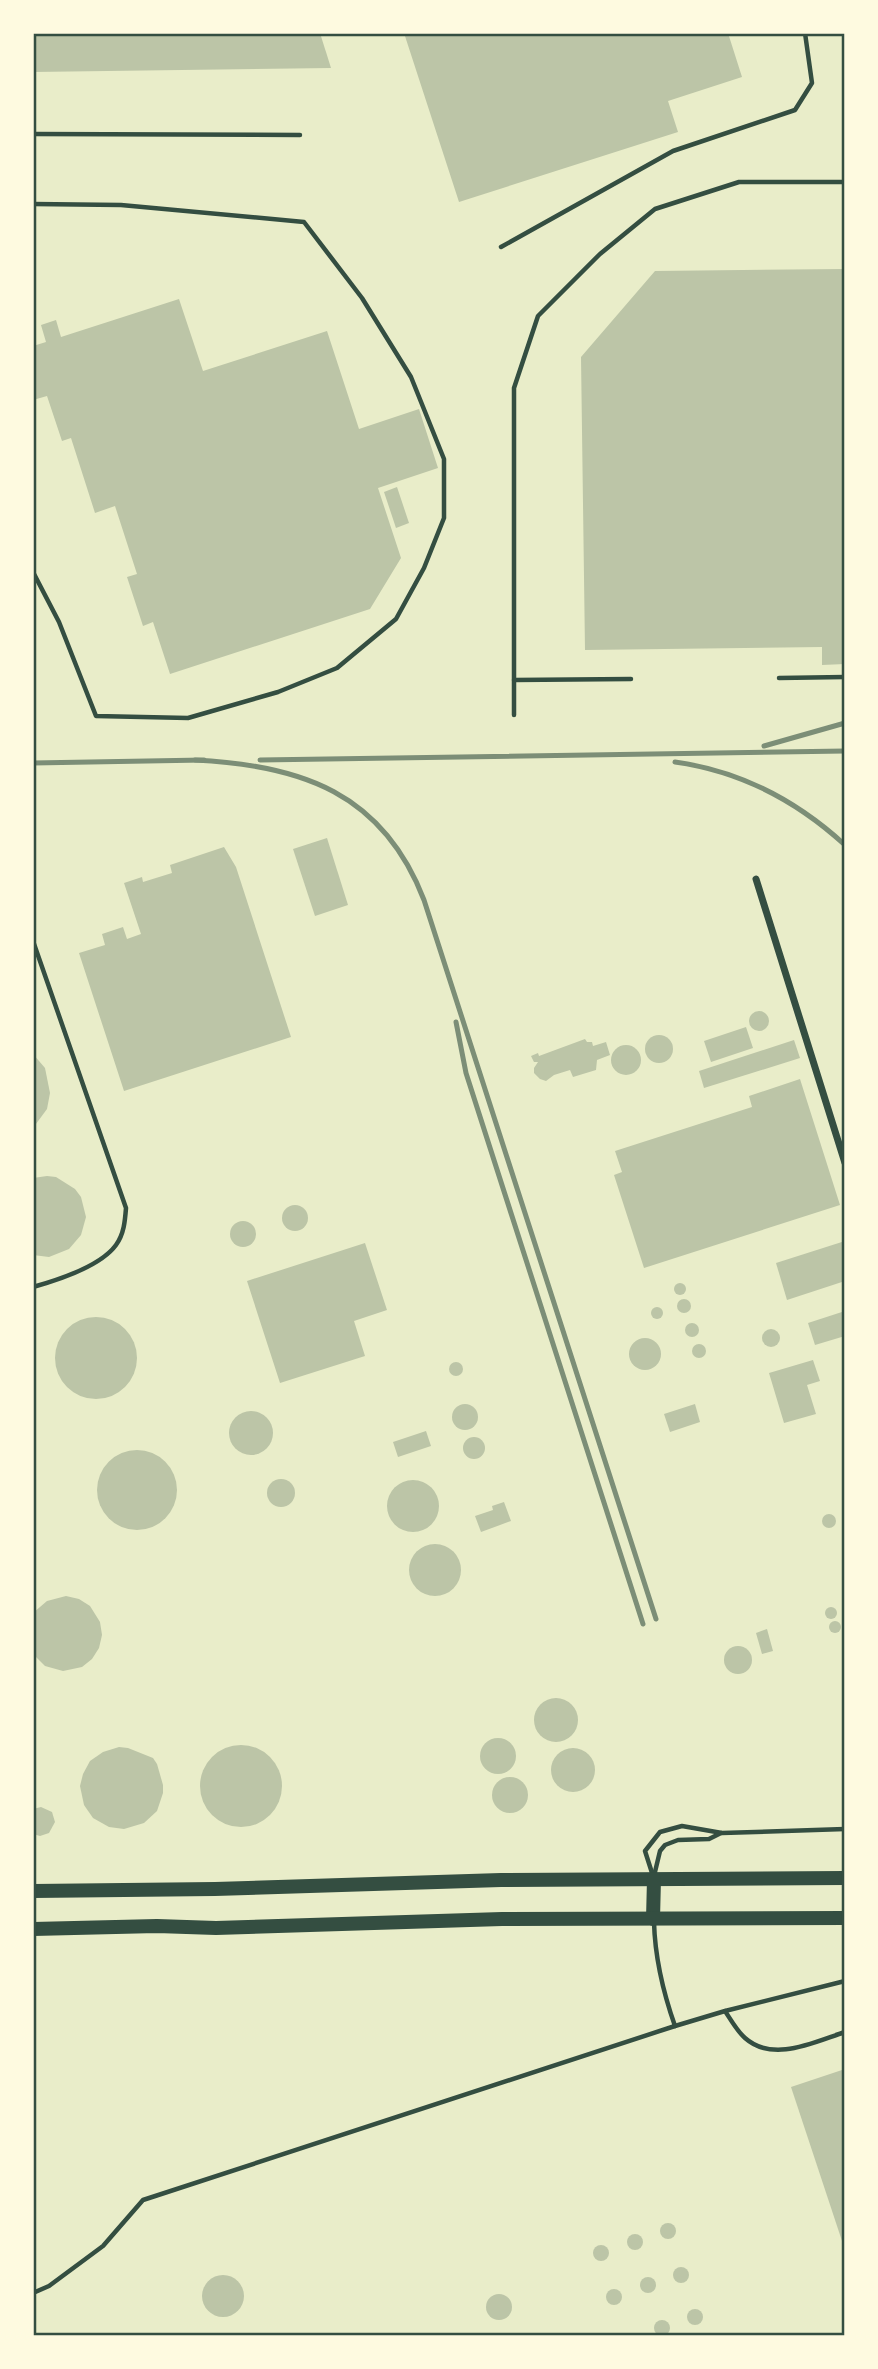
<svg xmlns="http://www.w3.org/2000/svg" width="878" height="2369" viewBox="0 0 878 2369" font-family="Commissioner,sans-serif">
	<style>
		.building { fill: #bcc5a7 }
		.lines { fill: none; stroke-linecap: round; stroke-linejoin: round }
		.service { stroke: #344e41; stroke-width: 4.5 }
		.minor { stroke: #344e41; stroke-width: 7 }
		.secondary { stroke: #344e41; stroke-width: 14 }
		.rail { stroke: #7c8e77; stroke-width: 5 }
		.neatline { fill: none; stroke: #344e41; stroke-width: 2.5 }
	</style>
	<rect width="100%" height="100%" fill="#e9edc9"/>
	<g class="building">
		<polygon points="33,33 320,33 331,68 33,72"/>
		<polygon points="404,33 728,33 742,77 668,101 678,132 459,202"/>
		<polygon points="845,269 845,664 822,665 822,647 585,650 581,357 655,271"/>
		<polygon points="179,299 203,371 327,331 359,429 419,409 438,468 378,488 401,558 370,609 170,674 153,622 143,626 127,577 137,574 115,506 95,513 71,438 62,441 47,396 33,400 33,346 46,342 41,325 56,320 61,337"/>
		<polygon points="397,487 409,523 396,528 384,492"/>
		<polygon points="327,838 348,905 315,916 293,849"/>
		<polygon points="224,847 236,867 291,1037 124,1091 79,953 105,945 102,934 123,927 127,939 141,934 124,883 142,877 143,882 172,873 170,865"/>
		<circle cx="759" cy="1021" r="10"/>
		<polygon points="746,1027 753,1048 711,1062 704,1041"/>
		<circle cx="659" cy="1049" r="14"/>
		<polygon points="585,1039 587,1042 592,1042 593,1046 606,1042 610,1055 597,1060 596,1070 573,1077 570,1070 554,1075 546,1081 540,1079 534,1073 534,1068 538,1062 534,1062 531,1056 538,1053 539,1056"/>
		<polygon points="794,1040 800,1058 704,1088 699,1071"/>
		<circle cx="626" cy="1060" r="15"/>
		<polygon points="33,1054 45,1068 50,1093 47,1109 33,1128"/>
		<polygon points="800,1079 840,1205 644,1268 614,1175 622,1172 615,1151 752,1107 749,1096"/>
		<polygon points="47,1176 56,1177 75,1189 81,1197 86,1217 81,1235 69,1249 49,1257 33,1255 33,1178"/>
		<circle cx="295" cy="1218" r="13"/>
		<circle cx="243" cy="1234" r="13"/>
		<polygon points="845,1241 845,1281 787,1300 776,1263"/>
		<polygon points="365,1243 387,1310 354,1321 365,1356 280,1383 247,1281"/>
		<circle cx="680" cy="1289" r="6"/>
		<circle cx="684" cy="1306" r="7"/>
		<circle cx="657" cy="1313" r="6"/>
		<polygon points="845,1311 845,1336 815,1345 808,1323"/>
		<circle cx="96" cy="1358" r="41"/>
		<circle cx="692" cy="1330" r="7"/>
		<circle cx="771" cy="1338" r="9"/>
		<circle cx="645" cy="1354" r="16"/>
		<circle cx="699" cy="1351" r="7"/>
		<polygon points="813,1360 820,1381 807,1385 816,1414 784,1423 769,1373"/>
		<circle cx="456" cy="1369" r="7"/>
		<circle cx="465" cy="1417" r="13"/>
		<polygon points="695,1404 700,1422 670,1432 664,1414"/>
		<circle cx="251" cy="1433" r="22"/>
		<polygon points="426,1431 431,1446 398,1457 393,1442"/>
		<circle cx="474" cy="1448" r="11"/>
		<circle cx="137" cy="1490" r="40"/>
		<circle cx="281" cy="1493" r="14"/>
		<circle cx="413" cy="1506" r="26"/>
		<polygon points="504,1502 511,1521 481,1532 475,1516 493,1510 492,1506"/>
		<circle cx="829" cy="1521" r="7"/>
		<circle cx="435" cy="1570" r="26"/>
		<polygon points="66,1596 79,1599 90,1606 100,1622 102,1635 99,1648 92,1659 82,1667 63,1671 45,1666 33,1654 33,1613 47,1601"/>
		<circle cx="831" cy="1613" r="6"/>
		<circle cx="835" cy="1627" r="6"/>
		<polygon points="767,1629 773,1651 762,1654 756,1633"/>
		<circle cx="738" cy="1660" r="14"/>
		<circle cx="556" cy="1720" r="22"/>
		<circle cx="498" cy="1756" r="18"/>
		<circle cx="241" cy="1786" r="41"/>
		<polygon points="119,1747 128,1748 153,1758 157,1764 163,1785 163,1793 157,1811 144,1823 124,1829 109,1827 93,1818 84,1805 80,1786 83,1774 90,1761 103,1752"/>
		<circle cx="573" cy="1770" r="22"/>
		<circle cx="510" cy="1795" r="18"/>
		<polygon points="41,1807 52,1812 55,1822 49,1833 40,1836 33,1834 33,1809"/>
		<polygon points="845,2069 845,2247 844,2247 791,2087"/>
		<circle cx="668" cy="2231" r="8"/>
		<circle cx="635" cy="2242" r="8"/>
		<circle cx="601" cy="2253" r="8"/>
		<circle cx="681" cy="2275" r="8"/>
		<circle cx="223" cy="2296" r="21"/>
		<circle cx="648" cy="2285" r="8"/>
		<circle cx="614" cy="2297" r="8"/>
		<circle cx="499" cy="2307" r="13"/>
		<circle cx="695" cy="2317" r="8"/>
		<circle cx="662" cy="2328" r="8"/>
	</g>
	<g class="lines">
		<g class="service">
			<polyline points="33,134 300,135"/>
			<polyline points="33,204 121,205 304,222 362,298 411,377 444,459 444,518 424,568 396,619 337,668 278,692 188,718 96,716 59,622 33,572"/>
			<polyline points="501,247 673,151 795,110 812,83 805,33"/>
			<polyline points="779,678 845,677"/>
			<polyline points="514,680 631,679"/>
			<polyline points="514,715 514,388 538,316 600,254 655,209 739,182 845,182"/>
			<path d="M 33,941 L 126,1208 C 125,1221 124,1234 116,1245 C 100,1267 58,1280 33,1287"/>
			<polyline points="653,1876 645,1851 660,1832 682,1826 722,1833 845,1829"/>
			<polyline points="654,1876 660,1851 665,1845 678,1840 709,1839 721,1833"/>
			<path d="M 725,2011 C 731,2020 737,2031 745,2038 C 773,2063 814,2042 845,2032"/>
			<polyline points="675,2026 725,2011 845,1981"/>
			<path d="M 33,2293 L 49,2286 L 103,2246 L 143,2200 L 675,2026 C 663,1992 655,1959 654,1922"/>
		</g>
		<polyline class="minor" points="756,879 845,1163"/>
		<g class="secondary">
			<polyline points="33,1891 215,1889 501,1880 845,1878"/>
			<polyline points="653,1919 654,1879"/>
			<polyline points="33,1929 157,1926 216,1928 502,1919 845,1918"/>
		</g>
		<g class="rail">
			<polyline points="764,746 845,723"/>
			<path d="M 195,760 C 301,765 383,793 424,900 L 656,1619"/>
			<polyline points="260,760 845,751"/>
			<path d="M 675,762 C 740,771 797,801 845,845"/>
			<polyline points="33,763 204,760"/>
			<polyline points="456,1022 466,1073 643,1624"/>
		</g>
	</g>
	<rect width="878" height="2369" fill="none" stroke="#fefae0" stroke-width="70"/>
	<rect x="35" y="35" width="808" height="2299" class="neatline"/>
</svg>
